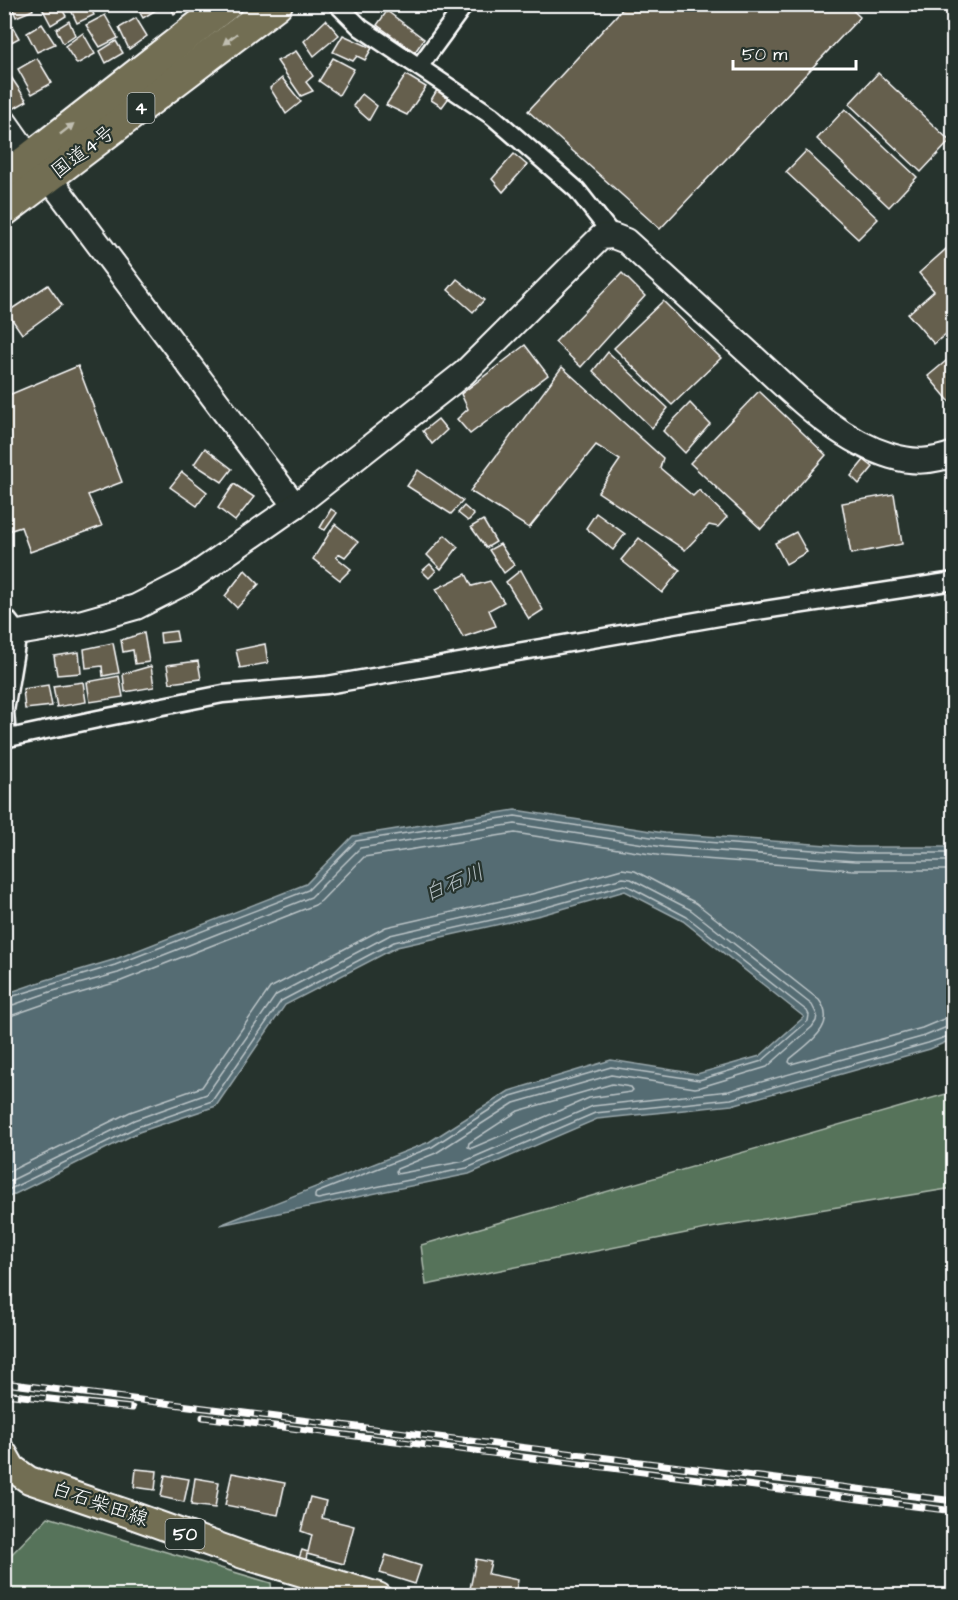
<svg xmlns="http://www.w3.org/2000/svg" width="958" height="1600" viewBox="0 0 958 1600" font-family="'Architects Daughter','Klee One',sans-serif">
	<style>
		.green { fill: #57735a; stroke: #abb9ac; stroke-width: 1.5 }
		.water { fill: #556c73; stroke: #99a7ab; stroke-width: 1.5 }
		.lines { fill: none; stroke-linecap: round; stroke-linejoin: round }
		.shore { stroke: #bbc4c7; stroke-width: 1.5 }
		.building { fill: #655e4e; stroke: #fff; stroke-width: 1.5 }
		.street-casing { stroke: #fff; stroke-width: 21 }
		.secondary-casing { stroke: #fff; stroke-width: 28 }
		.primary-casing { stroke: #fff; stroke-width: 30 }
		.highway-casing { stroke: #fff; stroke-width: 34 }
		.street { stroke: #26332d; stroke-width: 16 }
		.secondary { stroke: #26332d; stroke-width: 24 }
		.primary { stroke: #726e52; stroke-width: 26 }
		.highway { stroke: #726e52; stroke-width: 30 }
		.rail-casing { stroke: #fff; stroke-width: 7 }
		.rail { stroke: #26332d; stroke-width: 4.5; stroke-dasharray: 14; stroke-linecap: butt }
		.oneway { fill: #c0beb1 }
		.labels { text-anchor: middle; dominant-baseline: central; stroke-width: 4.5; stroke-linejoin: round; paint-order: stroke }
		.shield { fill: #26332d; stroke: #bec2c0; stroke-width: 1.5 }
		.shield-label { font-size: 18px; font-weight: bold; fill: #fff }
		.street-label { font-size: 20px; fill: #fff; stroke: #26332d }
		.water-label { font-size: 21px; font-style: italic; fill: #b2bdc0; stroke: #26332d }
	</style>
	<rect width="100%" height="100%" fill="#26332d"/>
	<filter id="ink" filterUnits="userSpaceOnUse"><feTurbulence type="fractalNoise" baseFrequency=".0167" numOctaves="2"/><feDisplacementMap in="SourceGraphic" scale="12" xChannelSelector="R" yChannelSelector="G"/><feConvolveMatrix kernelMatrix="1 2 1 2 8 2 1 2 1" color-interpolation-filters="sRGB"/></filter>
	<g filter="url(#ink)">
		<g class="green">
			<polygon points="953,1092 953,1188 716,1227 426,1285 421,1245"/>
			<polygon points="48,1517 271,1583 272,1595 5,1595 5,1561"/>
		</g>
		<polygon class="water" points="515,810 664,833 855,847 953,847 953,1039 930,1049 732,1105 597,1119 469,1174 220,1225 429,1142 509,1091 611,1060 697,1074 760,1056 804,1017 683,921 625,891 541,915 397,947 285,1005 216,1106 139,1132 5,1199 5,994 46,980 113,960 306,884 353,836"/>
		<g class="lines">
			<g class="shore">
				<polyline points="4,999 115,965 308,890 356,841 515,816 664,839 855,853 954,853"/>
				<polyline points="4,1007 10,1006 50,992 118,973 311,897 360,848 515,824 663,847 855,861 954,861"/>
				<polyline points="4,1016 13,1015 53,1001 121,981 315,905 321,901 364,857 515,833 663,856 854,870 954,870"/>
				<polygon points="612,1084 631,1087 633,1090 631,1092 589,1098 472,1148 468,1147 469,1143 518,1111"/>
				<path d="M 4,1174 L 130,1112 L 202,1087 L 270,988 L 386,927 L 536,893 L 622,869 L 635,871 L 696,903 L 819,1000 C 839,1026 807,1044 790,1059 L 789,1062 L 791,1064 L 922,1028 L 946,1018 L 954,1018"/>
				<polyline points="4,1184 134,1120 207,1094 276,995 390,935 538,901 623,878 631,879 691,910 812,1005 817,1015 816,1021 812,1027 767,1067 701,1087 695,1088 611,1075 514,1103 436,1153 397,1169 396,1171 397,1174 465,1161 593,1106 729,1091 925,1036 947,1027 954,1027"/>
				<polyline points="4,1192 137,1127 212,1101 281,1001 394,942 540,909 624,885 628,886 687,917 807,1011 809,1015 808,1021 762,1061 699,1080 611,1067 511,1096 432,1147 316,1193 315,1195 315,1198 318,1199 467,1168 595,1113 731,1099 928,1043 954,1034"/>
			</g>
		</g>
		<g class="building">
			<polygon points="11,4 31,4 33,10 16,17"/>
			<polygon points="40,4 59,4 66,16 51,25"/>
			<polygon points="80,4 89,4 94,15 77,23 71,10"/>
			<polygon points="135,4 164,4 164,5 143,18"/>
			<polygon points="169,4 177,4 180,10 174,14"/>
			<polygon points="627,4 846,4 860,17 660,229 528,111"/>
			<polygon points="387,11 424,39 415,52 377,25"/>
			<polygon points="105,15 118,38 100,47 86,25"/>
			<polygon points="136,18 147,36 129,49 119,28"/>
			<polygon points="8,19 19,38 4,46 4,21"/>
			<polygon points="326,20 339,35 314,56 304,41"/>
			<polygon points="69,21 75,35 63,43 56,29"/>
			<polygon points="42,24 55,44 37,52 27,33"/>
			<polygon points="83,33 95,54 77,64 65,46"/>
			<polygon points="343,35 372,48 365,60 357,56 353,61 333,52"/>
			<polygon points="116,41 123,53 106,63 100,51"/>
			<polygon points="296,51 313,76 306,82 313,91 301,96 277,61"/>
			<polygon points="37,58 52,83 32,94 18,69"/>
			<polygon points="333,58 354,69 339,95 319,81"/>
			<polygon points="878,73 950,141 921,172 849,104"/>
			<polygon points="406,75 426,87 407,115 386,105"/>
			<polygon points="11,77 27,101 13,109 4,96 4,80"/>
			<polygon points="282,78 301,102 286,114 270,88"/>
			<polygon points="437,90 448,99 442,107 431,100"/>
			<polygon points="362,94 377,106 369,120 353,106"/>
			<polygon points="845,109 917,177 889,207 817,139"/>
			<polygon points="806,151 878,219 858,239 786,172"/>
			<polygon points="514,154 527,165 503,192 492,179"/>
			<polygon points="954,242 954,327 934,344 908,314 934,291 919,273"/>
			<polygon points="622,273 645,296 581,367 555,342"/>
			<polygon points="457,279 484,300 473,312 448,290"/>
			<polygon points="48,285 62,305 22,334 7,312"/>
			<polygon points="663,301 721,358 672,405 614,348"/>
			<polygon points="525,345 548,375 470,434 457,419 468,409 461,394"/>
			<polygon points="608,352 668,408 652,428 593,371"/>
			<polygon points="952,356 954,358 954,407 928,376"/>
			<polygon points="78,366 122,482 88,495 102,526 30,552 21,527 5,532 4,530 4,397"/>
			<polygon points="562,367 663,458 660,468 693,496 699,490 727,517 718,527 709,525 685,550 598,492 620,460 596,445 529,528 470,491"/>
			<polygon points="759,391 826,455 761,529 690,463"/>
			<polygon points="690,403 710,424 685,453 663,431"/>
			<polygon points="438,419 447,430 432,444 423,431"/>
			<polygon points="205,448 232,469 222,482 194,464"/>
			<polygon points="864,460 873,467 859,484 851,476"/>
			<polygon points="418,470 463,501 451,514 407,486"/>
			<polygon points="182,472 207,492 197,506 170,487"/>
			<polygon points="234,484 254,497 235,521 218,508"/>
			<polygon points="894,494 902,544 851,554 842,503"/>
			<polygon points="464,506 474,515 468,521 458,513"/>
			<polygon points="331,509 337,513 325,530 320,528"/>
			<polygon points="596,513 625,534 613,550 586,528"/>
			<polygon points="483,520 496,542 486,548 471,527"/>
			<polygon points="335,524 358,542 345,557 340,554 336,557 351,569 340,580 313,559"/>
			<polygon points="796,532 807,552 786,564 775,543"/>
			<polygon points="445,535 458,547 441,569 427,555"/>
			<polygon points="639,538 680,570 662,593 621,560"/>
			<polygon points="500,544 514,565 504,573 489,550"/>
			<polygon points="430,564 436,571 429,578 422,571"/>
			<polygon points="245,570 259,584 237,608 225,596"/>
			<polygon points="521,570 543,610 529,619 506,582"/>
			<polygon points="466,574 472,586 490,581 504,602 489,610 496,626 463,637 436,589"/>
			<polygon points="176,631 178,641 161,643 160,633"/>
			<polygon points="144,633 149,662 135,664 133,650 123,652 121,640"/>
			<polygon points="113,643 119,673 103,676 102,666 86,668 84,649"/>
			<polygon points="265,644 268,663 240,668 236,650"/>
			<polygon points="79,652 81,673 57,675 54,656"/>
			<polygon points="198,661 201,679 170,683 167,665"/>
			<polygon points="151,666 154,687 125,692 123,674"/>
			<polygon points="119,676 123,697 90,702 87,682"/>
			<polygon points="83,682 86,702 57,707 53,686"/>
			<polygon points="48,685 52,706 25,709 23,689"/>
			<polygon points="136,1469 157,1471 155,1490 134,1487"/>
			<polygon points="232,1473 285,1483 278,1515 225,1505"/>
			<polygon points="165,1475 189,1479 184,1502 161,1497"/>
			<polygon points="195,1478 219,1482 215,1508 191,1505"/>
			<polygon points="310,1497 326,1501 322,1518 354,1526 344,1564 307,1554 306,1560 299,1558 302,1550 308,1552 312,1535 301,1531"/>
			<polygon points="386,1555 421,1566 415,1584 380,1573"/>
			<polygon points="476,1559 491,1562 488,1574 518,1580 515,1596 478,1596 469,1594"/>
			<polygon points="528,1588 558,1596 526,1596"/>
		</g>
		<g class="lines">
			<g class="street-casing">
				<g id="street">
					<polyline points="337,4 361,28 492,116 577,190 613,236"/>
					<polyline points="419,67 465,4"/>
					<polyline points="4,615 18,633 5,711 7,739"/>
					<polyline points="4,739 98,719 223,694 327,685 725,616 954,581"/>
				</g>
			</g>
			<g class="secondary-casing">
				<g id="secondary">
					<polyline points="4,121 30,158 49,178 295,506"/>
					<path d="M 18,633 L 83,622 L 136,607 L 187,581 L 295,506 L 464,373 L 601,237 L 613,236 L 626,241 C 668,279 709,317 751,355 C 793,393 835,439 891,456 C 914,463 931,462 954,454"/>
				</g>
			</g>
			<g class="primary-casing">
				<polyline id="primary" points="4,1454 12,1468 29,1480 126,1513 243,1555 378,1596"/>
			</g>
			<g class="highway-casing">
				<g id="highway">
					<polyline points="4,178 227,4"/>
					<polyline points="4,211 277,4"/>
				</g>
			</g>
			<use href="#street" class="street"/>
			<use href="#secondary" class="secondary"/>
			<use href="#primary" class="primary"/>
			<use href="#highway" class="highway"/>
			<g class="rail-casing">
				<g id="rail">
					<polyline points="4,1383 954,1501"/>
					<polyline points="4,1394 132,1408"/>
					<polyline points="203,1417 954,1511"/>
				</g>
			</g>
			<use href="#rail" class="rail"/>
		</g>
		<defs><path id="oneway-solid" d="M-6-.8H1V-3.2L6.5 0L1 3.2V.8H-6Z" transform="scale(1.5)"/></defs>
		<g class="oneway">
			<use href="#oneway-solid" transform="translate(230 39) rotate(142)"/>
			<use href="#oneway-solid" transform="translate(67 129) rotate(-38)"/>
		</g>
	</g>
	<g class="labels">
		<g class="shield">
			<rect x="127.5" y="93" width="27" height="30" rx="4.5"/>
			<rect x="165.5" y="1519" width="39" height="30" rx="4.5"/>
		</g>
		<g class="shield-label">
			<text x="141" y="108">4</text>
			<text x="185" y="1534">50</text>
		</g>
		<g class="street-label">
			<text transform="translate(83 152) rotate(-37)">国道4号</text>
			<text transform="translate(100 1504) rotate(19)">白石柴田線</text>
		</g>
		<g class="water-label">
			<text transform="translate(454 883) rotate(-23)">白石川</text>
		</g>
	</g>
	<rect width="958" height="1600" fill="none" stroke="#26332d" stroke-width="24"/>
	<rect x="12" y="12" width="934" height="1576" fill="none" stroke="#fff" stroke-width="2" filter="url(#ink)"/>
	<path d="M733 60v9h123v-9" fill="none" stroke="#ffffff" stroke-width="3"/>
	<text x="742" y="60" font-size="18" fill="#ffffff" stroke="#26332d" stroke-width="4.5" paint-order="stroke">50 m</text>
</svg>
